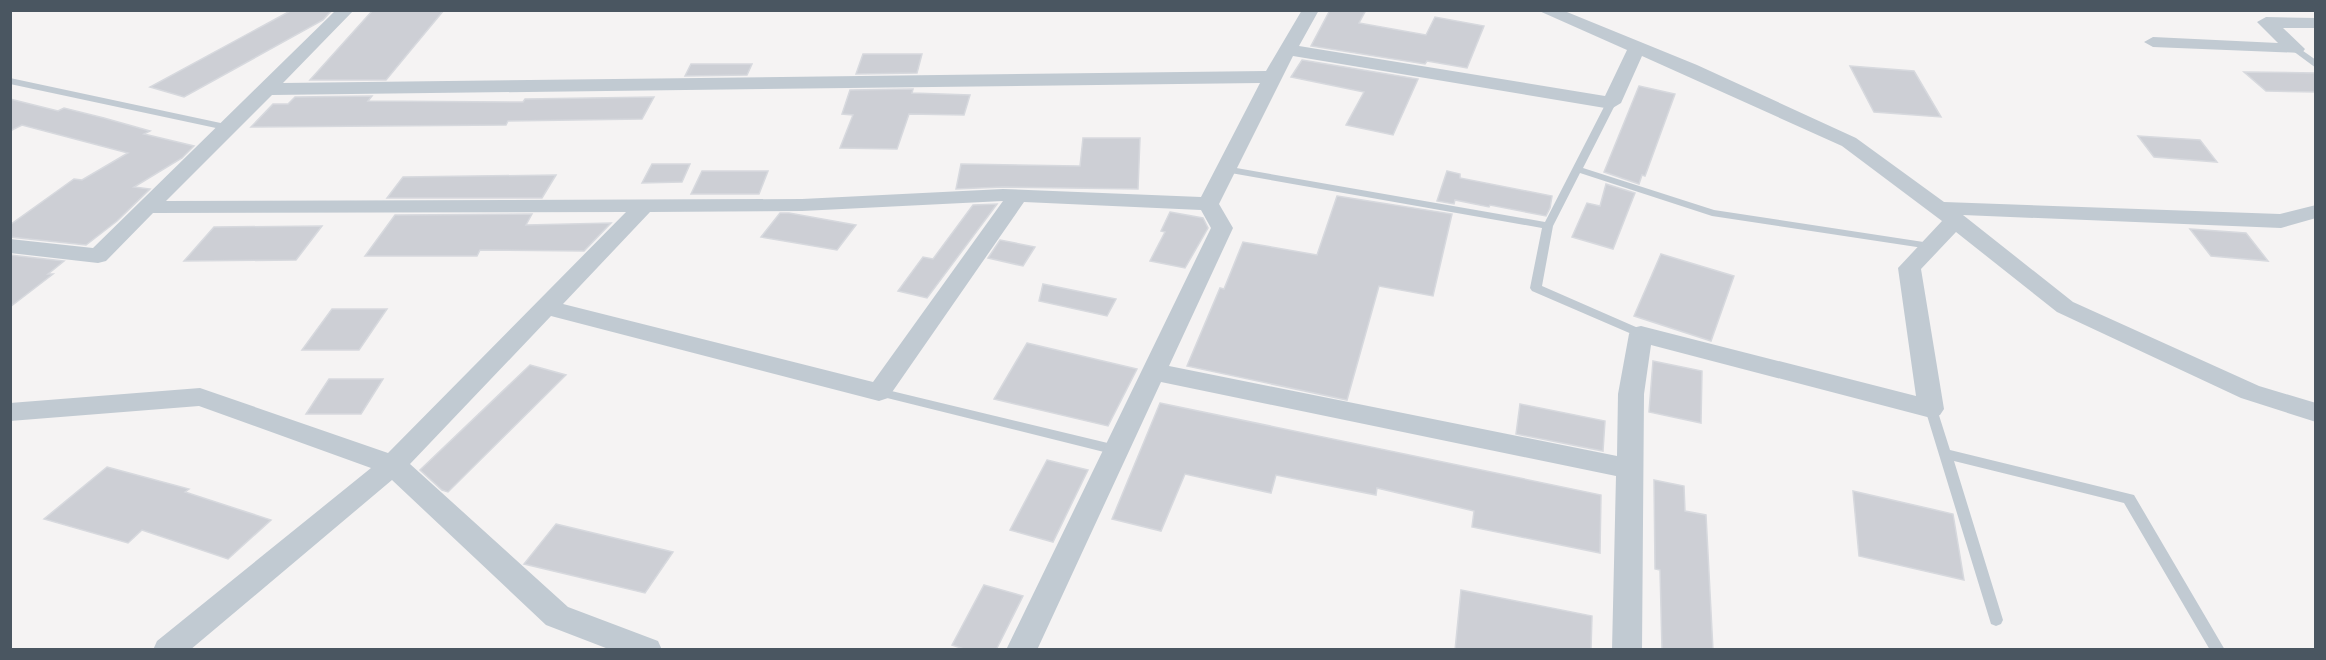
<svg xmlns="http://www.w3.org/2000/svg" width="2326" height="660" viewBox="0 0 2326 660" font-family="Manrope,sans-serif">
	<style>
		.building { fill: #cdcfd5; stroke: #d7d9de; stroke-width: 1.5 }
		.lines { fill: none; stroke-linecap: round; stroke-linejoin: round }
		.service { fill: #c1cad2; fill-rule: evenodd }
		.minor { fill: #c1cad2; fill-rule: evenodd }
	</style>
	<rect width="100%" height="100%" fill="#f5f3f3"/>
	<g class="building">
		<polygon points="292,10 332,10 323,20 184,97 150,87"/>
		<polygon points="373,10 444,10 386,80 310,80"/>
		<polygon points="1330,10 1366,10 1359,23 1426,35 1435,17 1484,26 1467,68 1427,61 1425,64 1311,46"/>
		<polygon points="863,54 922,54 917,73 856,74"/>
		<polygon points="1302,60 1418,79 1393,135 1346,125 1364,92 1291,77"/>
		<polygon points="691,64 752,64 747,75 685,76"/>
		<polygon points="1850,66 1914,71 1941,117 1874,112"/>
		<polygon points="2244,72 2316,73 2316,92 2266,91"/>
		<polygon points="1639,86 1675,94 1645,176 1642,175 1639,184 1604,172"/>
		<polygon points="913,89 912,93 970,95 964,115 909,114 897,149 840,148 853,115 842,114 850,90"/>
		<polygon points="372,96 368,101 523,102 525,99 654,97 642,119 508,121 506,125 251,127 273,104 288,104 295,97"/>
		<polygon points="10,99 58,111 64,108 104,118 150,131 144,134 194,146 182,158 134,187 150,189 117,221 86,245 10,237 10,225 74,179 82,180 128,153 22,125 10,131"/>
		<polygon points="2138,136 2200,140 2217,162 2154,157"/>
		<polygon points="1083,138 1140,138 1138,189 1003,187 956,189 961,164 1080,166"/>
		<polygon points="652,164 690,164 682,182 642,183"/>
		<polygon points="702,171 768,171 759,194 691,194"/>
		<polygon points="1447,171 1460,174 1460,178 1552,196 1550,208 1546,216 1490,205 1489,207 1455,200 1454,204 1437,201"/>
		<polygon points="556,175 542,198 387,198 403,177"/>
		<polygon points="1606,184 1635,193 1613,249 1572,237 1587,203 1600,206"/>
		<polygon points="1337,196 1452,214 1433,296 1379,286 1347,400 1187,366 1220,288 1224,289 1243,242 1317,255"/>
		<polygon points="997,204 927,298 898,291 923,257 933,259 973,205"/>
		<polygon points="1170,212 1203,218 1208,228 1185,268 1150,261 1165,232 1161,231"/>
		<polygon points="780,213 789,213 856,225 837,250 761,237"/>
		<polygon points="532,214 526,225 611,223 584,251 480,250 477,256 365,256 395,215"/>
		<polygon points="322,226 296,260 184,261 214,227"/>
		<polygon points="2190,229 2246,233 2268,261 2211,256"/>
		<polygon points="1000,240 1035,247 1023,266 988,258"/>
		<polygon points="1661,254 1734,276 1711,341 1634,316"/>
		<polygon points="10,255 64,261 48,274 53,274 10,307"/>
		<polygon points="1043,284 1116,299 1107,316 1039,301"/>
		<polygon points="332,309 387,309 359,350 302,350"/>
		<polygon points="1027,343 1137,369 1108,426 994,399"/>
		<polygon points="1653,361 1702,371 1701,423 1649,412"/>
		<polygon points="530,365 566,375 448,492 442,490 420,470"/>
		<polygon points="329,379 383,379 361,414 306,414"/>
		<polygon points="1160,403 1601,495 1600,553 1472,527 1474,511 1377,488 1376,495 1276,475 1271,493 1185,474 1161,531 1112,519"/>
		<polygon points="1520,404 1605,421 1603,451 1516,434"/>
		<polygon points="1047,460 1088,470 1053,542 1010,530"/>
		<polygon points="107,467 189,489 185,492 271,520 228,559 142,530 128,543 44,519"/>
		<polygon points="1654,480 1684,486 1685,511 1706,515 1713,650 1662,650 1660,570 1655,569"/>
		<polygon points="1853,491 1953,514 1964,580 1859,556"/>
		<polygon points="556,524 673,552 645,593 524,564"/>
		<polygon points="984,585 1023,596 996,650 967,650 952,645"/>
		<polygon points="1461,590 1592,616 1591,650 1455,650"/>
	</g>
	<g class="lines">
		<g class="service">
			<polygon points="2296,46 2316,60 2316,68 2293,51 2291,49"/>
			<polygon points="10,78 230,125 235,128 230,131 10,84"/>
			<polygon points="1611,100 1616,103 1583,168 1714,210 1930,243 1936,246 1930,249 1712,216 1580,173 1553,226 1542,286 1645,331 1647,334 1641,338 1532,291 1530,288 1542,228 1225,172 1220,169 1225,166 1545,222 1606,103"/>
			<polygon points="879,388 1116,445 1121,447 1123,450 1121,453 1116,455 875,395 873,392 875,389"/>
			<polygon points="1931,404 1936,406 1937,409 1950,450 2134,495 2225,650 2210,650 2124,503 1954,461 2003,620 2001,624 1996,626 1991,624 1925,409 1926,406"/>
		</g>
		<g class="minor">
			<path d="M 336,10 L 354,10 L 283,83 L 1266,71 L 1302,10 L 1319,10 L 1299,46 L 1605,96 L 1627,50 L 1537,10 L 1562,10 L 1697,65 L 1856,138 L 1944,202 L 2280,214 L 2316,205 L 2316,218 L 2281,228 L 1963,215 L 2073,302 L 2259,386 L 2316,403 L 2316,422 L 2241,398 L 2057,312 L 1956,232 L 1921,269 L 1944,409 L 1940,415 L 1931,418 L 1651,345 L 1644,394 L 1642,650 L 1612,650 L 1616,476 L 1161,382 L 1037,650 L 1006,650 L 1211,228 L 1201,210 L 1024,202 L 888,398 L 879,401 L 551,316 L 410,464 L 568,607 L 658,641 L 662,650 L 611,650 L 546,625 L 392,480 L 190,650 L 153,650 L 157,641 L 371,468 L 199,406 L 10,421 L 10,403 L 200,388 L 388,453 L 626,212 L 153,213 L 106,261 L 98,263 L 10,253 L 10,239 L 93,248 ZM 1293,56 L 1611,109 L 1621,103 L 1642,56 L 1842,146 L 1942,221 L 1898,268 L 1916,396 L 1641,326 L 1632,328 L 1629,334 L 1618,394 L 1617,456 L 1169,366 L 1233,228 L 1219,204 ZM 1260,83 L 1201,197 L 1003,189 L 802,199 L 166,201 L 272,95 ZM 1003,201 L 873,382 L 563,304 L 650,212 L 802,211 Z"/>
			<polygon points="2266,17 2316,18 2316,28 2283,28 2305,49 2302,53 2153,47 2144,42 2153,37 2278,43 2257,22"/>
		</g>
	</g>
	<rect width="2326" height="660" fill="none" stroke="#4a5661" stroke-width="24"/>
</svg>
